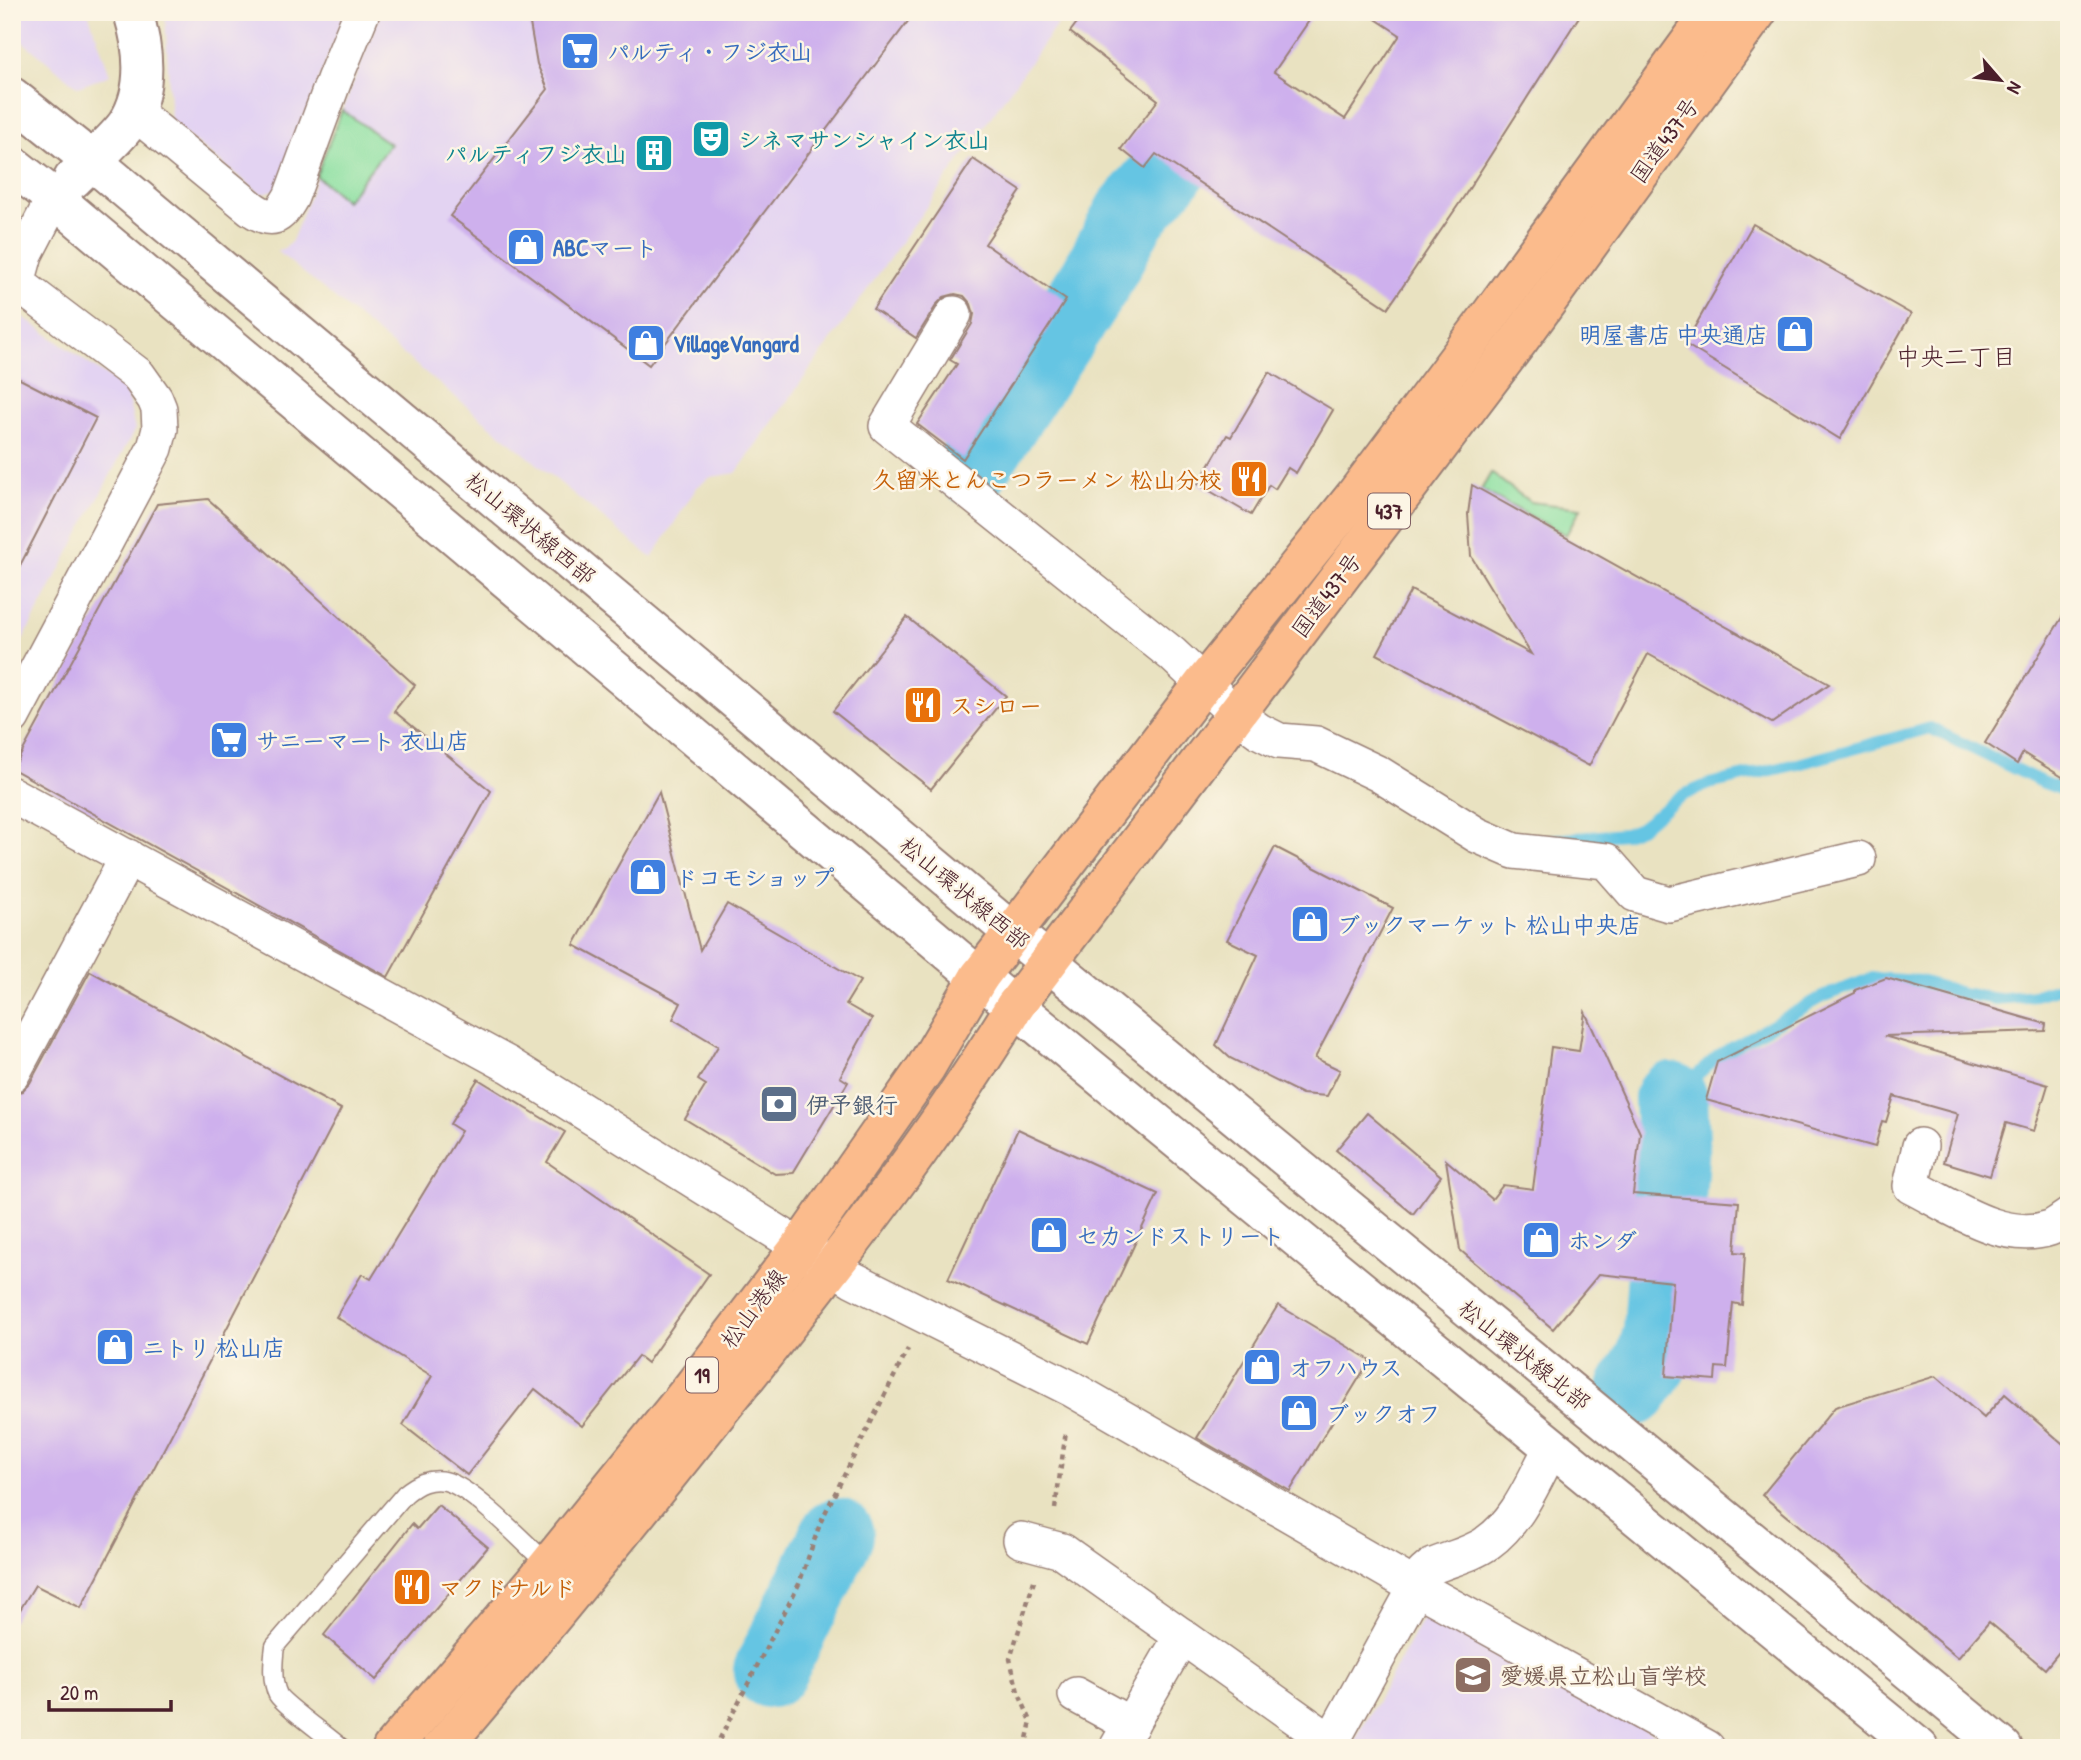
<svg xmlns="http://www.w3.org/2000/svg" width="2081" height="1760" viewBox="0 0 2081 1760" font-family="'Patrick Hand','Klee One',sans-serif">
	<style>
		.built { fill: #e3d3f2 }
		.green { fill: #8ce0a2; stroke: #6b8066; stroke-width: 2 }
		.water { fill: #65c5e3; stroke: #587287; stroke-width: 2 }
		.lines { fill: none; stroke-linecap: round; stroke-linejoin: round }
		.stream { stroke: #65c5e3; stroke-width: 12 }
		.river { stroke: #65c5e3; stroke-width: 74 }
		.building { fill: #ceb0ed }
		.service-casing { stroke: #9a8076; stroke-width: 21 }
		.minor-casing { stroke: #9a8076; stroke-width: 38 }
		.tertiary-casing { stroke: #9a8076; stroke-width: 42 }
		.primary-casing { stroke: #9a8076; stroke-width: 42 }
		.trunk-casing { stroke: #9a8076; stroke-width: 42 }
		.path { stroke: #9a8076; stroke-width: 4.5; stroke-dasharray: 5 5; stroke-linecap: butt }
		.service { stroke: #fff; stroke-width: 18 }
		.minor { stroke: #fff; stroke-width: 35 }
		.tertiary { stroke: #fff; stroke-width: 38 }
		.primary { stroke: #fbbb8c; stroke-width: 38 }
		.trunk { stroke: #fbbb8c; stroke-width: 38 }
		.labels { text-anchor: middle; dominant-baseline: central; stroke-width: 5; stroke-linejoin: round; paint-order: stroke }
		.shield { fill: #fcf5e5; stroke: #7f5f63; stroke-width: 2 }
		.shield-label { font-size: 21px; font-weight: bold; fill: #4a1f2b }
		.shop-label { font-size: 23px; font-weight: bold; fill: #366cbe; stroke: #fcf5e5; text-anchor: start }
		.culture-label { font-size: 23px; font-weight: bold; fill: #0d838f; stroke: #fcf5e5; text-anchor: start }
		.street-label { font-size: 23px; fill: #4a1f2b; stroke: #fcf5e5 }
		.food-label { font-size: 23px; font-weight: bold; fill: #c56008; stroke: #fcf5e5; text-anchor: start }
		.service-label { font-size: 23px; font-weight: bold; fill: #4e5e75; stroke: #fcf5e5; text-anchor: start }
		.education-label { font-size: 23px; font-weight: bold; fill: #785e54; stroke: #fcf5e5; text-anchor: start }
		.neighbourhood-label { font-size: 24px; fill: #4a1f2b; stroke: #fcf5e5 }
	</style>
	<rect width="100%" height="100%" fill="#fcf5e5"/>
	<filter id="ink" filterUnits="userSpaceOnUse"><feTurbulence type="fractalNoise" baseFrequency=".0143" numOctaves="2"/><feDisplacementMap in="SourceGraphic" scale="14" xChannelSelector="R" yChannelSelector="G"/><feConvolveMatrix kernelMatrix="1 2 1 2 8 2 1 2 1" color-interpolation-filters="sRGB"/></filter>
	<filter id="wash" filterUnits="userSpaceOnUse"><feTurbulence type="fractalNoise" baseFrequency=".00686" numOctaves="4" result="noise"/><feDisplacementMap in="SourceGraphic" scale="28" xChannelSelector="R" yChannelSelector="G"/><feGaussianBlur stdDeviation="1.57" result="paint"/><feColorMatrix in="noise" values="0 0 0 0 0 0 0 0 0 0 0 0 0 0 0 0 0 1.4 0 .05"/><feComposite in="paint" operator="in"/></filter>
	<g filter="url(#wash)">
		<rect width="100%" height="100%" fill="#e9e2c1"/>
		<g class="built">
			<polygon points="12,12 88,12 110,75 78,87 12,33"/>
			<polygon points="165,12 345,12 277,189 261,194 171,123"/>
			<polygon points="381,12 1066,12 736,473 711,477 697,487 652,558 277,251 285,248 292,241"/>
			<polygon points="12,309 126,390 135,429 12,660"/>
			<polygon points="1431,1603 1679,1748 1351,1748"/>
		</g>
		<g class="green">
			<polygon points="342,110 390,144 346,201 316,176"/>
			<polygon points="1491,473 1530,502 1581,508 1566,535 1481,490"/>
		</g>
		<polygon class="water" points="1197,137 1176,175 1135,221 1124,209 1157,170 1176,142"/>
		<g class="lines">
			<g class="stream">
				<polyline points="1552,840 1625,834 1640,828 1681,796 1709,784 1798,764 1930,728 2044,783 2069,792"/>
				<polyline points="1671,1099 1719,1055 1822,997 1872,978 1920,981 1961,993 1996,999 2035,995 2069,985"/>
			</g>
			<g class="river">
				<polyline points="972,468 1096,279 1130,215 1169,170 1189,135"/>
				<polyline points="1634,1389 1652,1361 1660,1332 1673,1141 1671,1099"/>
				<polyline points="770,1671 837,1535"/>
			</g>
		</g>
		<g id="blocks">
			<g class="building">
				<polygon points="528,12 915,12 649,365 450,216 548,89 537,64"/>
				<polygon points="1085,12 1315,12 1274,72 1345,119 1400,35 1365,12 1582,12 1465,195 1388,308 1156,154 1145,168 1121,149 1158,100 1070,32"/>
				<polygon points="973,159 1021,191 985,244 1066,300 963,459 917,424 957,364 950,360 972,324 974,314 971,304 964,296 955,294 944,297 937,304 916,338 873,309"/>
				<polygon points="1753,224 1911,314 1840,439 1685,344"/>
				<polygon points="1269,372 1333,410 1296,473 1288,468 1275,489 1269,485 1251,515 1198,484 1227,435 1231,437"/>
				<polygon points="12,375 96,418 12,581"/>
				<polygon points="1472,485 1829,684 1772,723 1648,654 1589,766 1377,654 1411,590 1531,654 1471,556 1468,514"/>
				<polygon points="208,499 415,685 394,711 491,791 388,977 13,769 157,504"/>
				<polygon points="2069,606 2069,781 2023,753 2017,764 1985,743"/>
				<polygon points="907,617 1006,696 931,789 833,711"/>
				<polygon points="659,792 700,950 727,904 860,981 846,1004 872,1019 840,1077 848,1082 793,1173 775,1174 685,1119 706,1085 698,1080 718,1046 673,1019 681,1003 574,945"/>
				<polygon points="1275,847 1393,908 1315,1058 1340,1070 1327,1096 1302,1094 1230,1058 1216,1045 1258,955 1227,940"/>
				<polygon points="90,971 341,1109 81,1608 35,1585 12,1623 12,1094 22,1091 30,1083"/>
				<polygon points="1886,978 2046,1024 2045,1031 1884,1036 2048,1085 2034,1131 2006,1123 1990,1176 1944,1162 1958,1114 1894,1096 1886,1122 1882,1121 1875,1147 1706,1100 1717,1062 1855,993 1855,990"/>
				<polygon points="1585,1012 1640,1133 1633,1194 1739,1202 1735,1252 1745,1253 1742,1305 1733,1303 1727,1368 1716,1367 1715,1380 1666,1376 1673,1282 1599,1274 1553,1329 1460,1250 1446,1160 1492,1199 1503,1185 1533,1189 1551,1047 1579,1051"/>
				<polygon points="478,1079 565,1132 547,1162 709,1274 647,1363 638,1356 582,1426 535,1389 467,1475 403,1425 432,1376 336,1317 362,1274 371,1279 461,1131 450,1124"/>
				<polygon points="1367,1113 1441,1176 1413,1214 1336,1150"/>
				<polygon points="1018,1129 1158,1194 1088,1344 948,1279"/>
				<polygon points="1278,1305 1370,1360 1290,1491 1197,1438"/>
				<polygon points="1936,1376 1984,1418 2005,1394 2069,1449 2069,1640 2045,1669 1989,1622 1958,1658 1762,1495 1835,1407"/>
				<polygon points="438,1505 488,1547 376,1680 324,1635 412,1524 417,1529"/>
			</g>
		</g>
	</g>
	<g filter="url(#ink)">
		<use href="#blocks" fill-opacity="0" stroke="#9a8076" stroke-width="2"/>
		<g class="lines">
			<g class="service-casing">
				<path id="service" d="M 341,1748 C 330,1738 283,1704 278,1695 C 271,1681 273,1661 275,1646 L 405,1494 C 417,1484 429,1478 445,1481 C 470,1486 527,1545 548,1565"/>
			</g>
			<g class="minor-casing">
				<g id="minor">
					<path d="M 133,111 L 251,208 C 272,223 279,218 291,197 L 334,80 L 362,12"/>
					<polyline points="954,314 887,426 1172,654 1236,714 1259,731 1279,741 1316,744 1379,774 1477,835 1514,851 1606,861 1635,894 1669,904 1858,859"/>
					<polyline points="12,717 134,488 155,448 160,429 159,409 155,399 138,375 17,283 25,254 54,198"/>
					<polyline points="12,795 509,1065 852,1279 1072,1389 1416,1587 1707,1748"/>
					<polyline points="12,1074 128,857"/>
					<path d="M 1920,1146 L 1911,1186 C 1951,1206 2003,1244 2050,1228 C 2056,1226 2063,1220 2069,1216"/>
					<polyline points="1021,1540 1062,1551 1331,1742"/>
					<polyline points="1076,1695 1131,1725"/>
					<polyline points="1117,1748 1182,1636"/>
					<path d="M 1328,1748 L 1424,1573 L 1431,1567 C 1449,1559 1472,1554 1487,1543 C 1519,1521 1534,1479 1552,1447"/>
				</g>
			</g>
			<g class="tertiary-casing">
				<g id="tertiary">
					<polyline points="12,97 91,160 1012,932 2003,1748"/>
					<polyline points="12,165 54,198 979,977 1919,1748"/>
					<path d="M 73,179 C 89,163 115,141 127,124 C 149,90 144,48 133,12"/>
				</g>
			</g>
			<g class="primary-casing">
				<g id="primary">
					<polyline points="392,1748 534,1583 692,1388 800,1247 926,1067 979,977"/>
					<path d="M 442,1748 C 543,1630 641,1509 738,1387 C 836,1264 933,1140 1015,1006"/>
				</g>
			</g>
			<g class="trunk-casing">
				<g id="trunk">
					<polyline points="979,977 1204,683 1354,497 1489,317 1712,12"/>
					<polyline points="1015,1006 1519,340 1757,12"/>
				</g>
			</g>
			<g class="path">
				<polyline points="1055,1509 1066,1431"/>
				<polyline points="715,1748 799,1584 821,1521 908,1349"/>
				<polyline points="1025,1748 1031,1721 1018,1692 1010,1659 1034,1581"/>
			</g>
			<use href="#service" class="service"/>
			<use href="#minor" class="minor"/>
			<use href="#tertiary" class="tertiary"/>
			<use href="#primary" class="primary"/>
			<use href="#trunk" class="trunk"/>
		</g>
	</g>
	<defs>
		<g id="supermarket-square" transform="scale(2.0125)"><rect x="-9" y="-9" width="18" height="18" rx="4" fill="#3f7fe0" stroke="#fcf5e5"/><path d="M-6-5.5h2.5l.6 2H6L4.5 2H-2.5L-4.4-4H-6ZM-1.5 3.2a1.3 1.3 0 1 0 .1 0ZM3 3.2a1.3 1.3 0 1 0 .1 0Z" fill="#fff"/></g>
		<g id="theatre-square" transform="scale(2.0125)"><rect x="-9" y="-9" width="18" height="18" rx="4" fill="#0f9aa8" stroke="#fcf5e5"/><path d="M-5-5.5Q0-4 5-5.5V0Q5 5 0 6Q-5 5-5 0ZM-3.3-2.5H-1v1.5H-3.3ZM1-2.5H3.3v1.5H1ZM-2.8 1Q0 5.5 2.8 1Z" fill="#fff"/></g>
		<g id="building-square" transform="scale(2.0125)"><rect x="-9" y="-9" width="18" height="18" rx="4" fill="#0f9aa8" stroke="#fcf5e5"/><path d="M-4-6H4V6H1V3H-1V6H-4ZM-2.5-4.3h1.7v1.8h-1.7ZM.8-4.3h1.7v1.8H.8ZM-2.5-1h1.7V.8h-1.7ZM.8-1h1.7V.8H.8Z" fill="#fff"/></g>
		<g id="shop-square" transform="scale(2.0125)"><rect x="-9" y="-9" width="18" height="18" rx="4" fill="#3f7fe0" stroke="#fcf5e5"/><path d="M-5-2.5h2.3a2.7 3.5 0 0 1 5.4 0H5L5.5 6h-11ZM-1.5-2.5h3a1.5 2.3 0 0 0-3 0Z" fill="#fff"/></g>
		<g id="restaurant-square" transform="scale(2.0125)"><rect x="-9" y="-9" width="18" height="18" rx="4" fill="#e8710a" stroke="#fcf5e5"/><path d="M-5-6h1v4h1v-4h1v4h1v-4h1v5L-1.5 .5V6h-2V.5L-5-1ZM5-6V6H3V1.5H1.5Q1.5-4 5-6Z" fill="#fff"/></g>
		<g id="bank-square" transform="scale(2.0125)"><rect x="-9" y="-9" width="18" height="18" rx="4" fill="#5c6f8a" stroke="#fcf5e5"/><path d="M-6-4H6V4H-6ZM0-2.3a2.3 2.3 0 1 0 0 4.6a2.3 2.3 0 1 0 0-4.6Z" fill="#fff"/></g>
		<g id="school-square" transform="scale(2.0125)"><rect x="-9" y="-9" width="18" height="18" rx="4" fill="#8d6e63" stroke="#fcf5e5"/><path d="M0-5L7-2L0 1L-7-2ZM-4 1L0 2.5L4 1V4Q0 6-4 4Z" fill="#fff"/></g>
	</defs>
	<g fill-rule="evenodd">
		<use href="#supermarket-square" x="580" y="51"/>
		<use href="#theatre-square" x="711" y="139"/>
		<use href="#building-square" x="654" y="153"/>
		<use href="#shop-square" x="526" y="247"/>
		<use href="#shop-square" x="1795" y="334"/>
		<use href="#shop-square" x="646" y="343"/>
		<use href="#restaurant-square" x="1249" y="479"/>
		<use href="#restaurant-square" x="923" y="705"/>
		<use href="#supermarket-square" x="229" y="740"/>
		<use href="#shop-square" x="648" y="877"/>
		<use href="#shop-square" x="1310" y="924"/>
		<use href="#bank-square" x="779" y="1104"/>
		<use href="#shop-square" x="1049" y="1235"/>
		<use href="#shop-square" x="1541" y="1240"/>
		<use href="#shop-square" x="115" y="1347"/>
		<use href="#shop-square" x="1262" y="1367"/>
		<use href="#shop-square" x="1299" y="1413"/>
		<use href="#restaurant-square" x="412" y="1587"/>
		<use href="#school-square" x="1473" y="1675"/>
	</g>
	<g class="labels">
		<g class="shield">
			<rect x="1368" y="493.5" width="42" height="35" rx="5"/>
			<rect x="686" y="1357.5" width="32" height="35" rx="5"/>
		</g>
		<g class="shield-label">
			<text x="1389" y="511">437</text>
			<text x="702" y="1375">19</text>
		</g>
		<g class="shop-label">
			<text x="607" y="51">パルティ・フジ衣山</text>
			<text x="553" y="247">ABCマート</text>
			<text x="1768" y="334" text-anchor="end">明屋書店 中央通店</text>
			<text x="673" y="343">VillageVangard</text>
			<text x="256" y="740">サニーマート 衣山店</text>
			<text x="675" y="877">ドコモショップ</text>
			<text x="1337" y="924">ブックマーケット 松山中央店</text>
			<text x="1076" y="1235">セカンドストリート</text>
			<text x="1568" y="1240">ホンダ</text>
			<text x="142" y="1347">ニトリ 松山店</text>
			<text x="1289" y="1367">オフハウス</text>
			<text x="1326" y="1413">ブックオフ</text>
		</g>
		<g class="culture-label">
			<text x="738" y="139">シネマサンシャイン衣山</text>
			<text x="627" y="153" text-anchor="end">パルティフジ衣山</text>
		</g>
		<g class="street-label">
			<text transform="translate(1664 140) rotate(-54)">国道437号</text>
			<text transform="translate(531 528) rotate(40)">松山環状線西部</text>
			<text transform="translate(1326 595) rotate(-53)">国道437号</text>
			<text transform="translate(965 893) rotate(40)">松山環状線西部</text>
			<text transform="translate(753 1308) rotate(-53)">松山港線</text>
			<text transform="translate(1525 1355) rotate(39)">松山環状線北部</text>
		</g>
		<g class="food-label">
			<text x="1222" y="479" text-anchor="end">久留米とんこつラーメン 松山分校</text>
			<text x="950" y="705">スシロー</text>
			<text x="439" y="1587">マクドナルド</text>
		</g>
		<g class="service-label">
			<text x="806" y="1104">伊予銀行</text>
		</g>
		<g class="education-label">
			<text x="1500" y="1675">愛媛県立松山盲学校</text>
		</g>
		<g class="neighbourhood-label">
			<text x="1956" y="356">中央二丁目</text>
		</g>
	</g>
	<rect width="2081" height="1760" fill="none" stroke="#fcf5e5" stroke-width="42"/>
	<g transform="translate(2000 80) rotate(118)" stroke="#fcf5e5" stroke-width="5" paint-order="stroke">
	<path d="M0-5L12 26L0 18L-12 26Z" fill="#4a1f2b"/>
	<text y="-10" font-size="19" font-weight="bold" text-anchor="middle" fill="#4a1f2b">N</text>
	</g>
	<path d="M49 1700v10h122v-10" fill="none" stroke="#4a1f2b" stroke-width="3.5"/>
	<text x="60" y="1700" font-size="21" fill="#4a1f2b" stroke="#fcf5e5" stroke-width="5" paint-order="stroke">20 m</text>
</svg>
